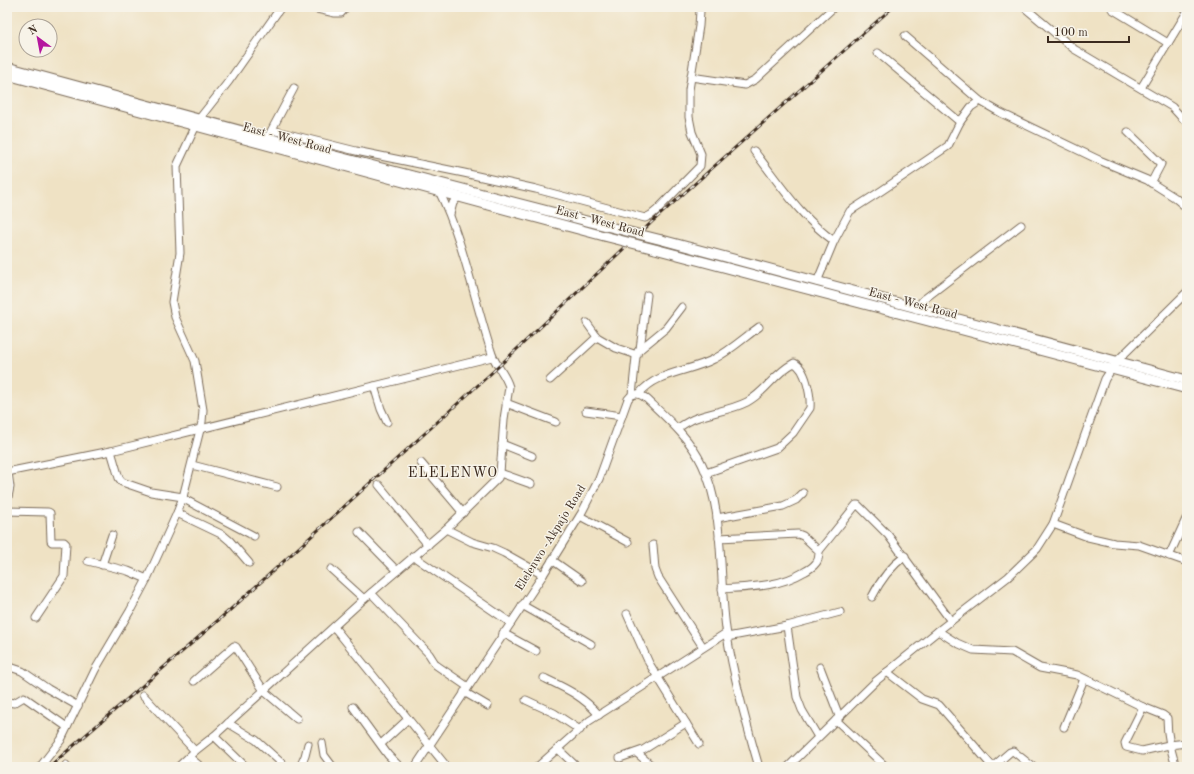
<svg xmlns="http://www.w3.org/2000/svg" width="1194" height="774" viewBox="0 0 1194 774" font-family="'Old Standard TT',serif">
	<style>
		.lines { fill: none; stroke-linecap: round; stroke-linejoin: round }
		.minor-casing { stroke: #7a6a58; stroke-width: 9 }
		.major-casing { stroke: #7a6a58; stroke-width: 11 }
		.minor { stroke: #fff; stroke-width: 7 }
		.major { stroke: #fff; stroke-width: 9 }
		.rail-casing { stroke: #3b2a1e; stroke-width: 3 }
		.rail { stroke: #f7f3e8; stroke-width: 1.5; stroke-dasharray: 4.5; stroke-linecap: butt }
		.major-bridge-casing { stroke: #7a6a58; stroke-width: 11; stroke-linecap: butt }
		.major-bridge { stroke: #fff; stroke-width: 9 }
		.labels { text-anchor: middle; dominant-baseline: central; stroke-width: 3; stroke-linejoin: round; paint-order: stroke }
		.street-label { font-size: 12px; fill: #3b2a1e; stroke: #f7f3e8 }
		.quarter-label { font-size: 14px; letter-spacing: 1px; fill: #3b2a1e; stroke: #f7f3e8 }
	</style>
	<rect width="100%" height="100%" fill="#f7f3e8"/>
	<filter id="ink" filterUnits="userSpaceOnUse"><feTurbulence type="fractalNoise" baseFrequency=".025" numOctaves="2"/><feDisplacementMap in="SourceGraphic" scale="8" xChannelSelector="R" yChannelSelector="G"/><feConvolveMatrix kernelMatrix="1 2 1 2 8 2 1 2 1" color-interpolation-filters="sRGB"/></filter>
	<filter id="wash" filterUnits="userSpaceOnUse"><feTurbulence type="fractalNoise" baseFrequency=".012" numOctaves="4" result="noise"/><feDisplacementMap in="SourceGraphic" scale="16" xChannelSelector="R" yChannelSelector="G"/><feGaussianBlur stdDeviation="0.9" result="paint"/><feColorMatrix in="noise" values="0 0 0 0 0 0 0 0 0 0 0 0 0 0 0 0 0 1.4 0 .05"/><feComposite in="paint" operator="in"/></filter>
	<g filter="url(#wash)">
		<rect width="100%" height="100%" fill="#efe2c4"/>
	</g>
	<g filter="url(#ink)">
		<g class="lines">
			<g class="minor-casing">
				<g id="minor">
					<polyline points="308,7 335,13 341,13 346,7"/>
					<polyline points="1024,7 1074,49 1172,107 1183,119 1187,121"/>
					<polyline points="1112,9 1168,43"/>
					<polyline points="905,36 980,101 1001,113 1099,160 1147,180 1174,197 1187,208"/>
					<polyline points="878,53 960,122"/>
					<polyline points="691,77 745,85 756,79 834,7"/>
					<polyline points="1141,88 1187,12"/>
					<polyline points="272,130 356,151 464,173 536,189 645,218 651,215 657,210 700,166 701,154 692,132 689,117 689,90 699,26 700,11 698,7"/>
					<polyline points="1128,132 1161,164 1151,183"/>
					<polyline points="270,133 294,88"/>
					<path d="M 754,151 C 780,184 800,217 834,241"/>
					<polyline points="450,214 453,203 458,197"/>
					<polyline points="817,282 834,241 850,211 881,191 948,146 960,122 971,107 980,101"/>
					<polyline points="916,309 923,300 1021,225"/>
					<polyline points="587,323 597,337 616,348 637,355"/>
					<polyline points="640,349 647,295"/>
					<polyline points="550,380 597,337"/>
					<polyline points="374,386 381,409 387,422"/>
					<path d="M 639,394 C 657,371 690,372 714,359 C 730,351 745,337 759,327"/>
					<polyline points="632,395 636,357 638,351 666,328 682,307"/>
					<polyline points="506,403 556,422"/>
					<polyline points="586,411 622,416"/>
					<path d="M 678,428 C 684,424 690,420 696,418 C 713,412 731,410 747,402 C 766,392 773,374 794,363 C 806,368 811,396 810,408 L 793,433 L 777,448 L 706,473"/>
					<polyline points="502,444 532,456"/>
					<polyline points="111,451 119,478 122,482 151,492 183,497"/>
					<polyline points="421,463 463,513"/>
					<polyline points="192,465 277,487"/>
					<polyline points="7,472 111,451 492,357"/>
					<polyline points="500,473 531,484"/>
					<polyline points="379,485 428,545"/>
					<polyline points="182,498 254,536"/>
					<polyline points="7,502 10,487 8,472"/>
					<polyline points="7,511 48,512 50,513 51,541 52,542 64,542 66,544 64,576 36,618"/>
					<polyline points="177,513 223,535 230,541 249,563"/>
					<polyline points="580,516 628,542"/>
					<polyline points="717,518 783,506 796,500 803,493"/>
					<polyline points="1053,524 1088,537 1114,543 1139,545 1187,562"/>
					<polyline points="446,529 472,542 493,548 504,553 543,575"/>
					<polyline points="359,532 397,571"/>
					<polyline points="719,538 798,534 803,536 819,551"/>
					<polyline points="653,545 655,569 658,577 703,647"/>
					<polyline points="413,556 511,623"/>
					<polyline points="1169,556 1186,519"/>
					<polyline points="552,560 582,581"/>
					<polyline points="88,561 128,571 147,579"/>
					<polyline points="102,565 112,535"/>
					<polyline points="331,569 364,599"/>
					<path d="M 722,589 C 750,587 779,587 804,572 C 808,570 813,567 816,563 C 819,560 819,555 819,551 L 856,505 L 858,505 L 888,535 L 951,621"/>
					<polyline points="371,593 429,654 436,665 468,687"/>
					<path d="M 872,597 C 880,581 890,567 905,556"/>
					<polyline points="522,605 591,644"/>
					<polyline points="627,614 649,663 699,744"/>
					<polyline points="787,626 797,697 802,710 818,737"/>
					<polyline points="334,627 447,767"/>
					<path d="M 938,631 L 957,643 L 973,650 L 1012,652 L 1040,668 L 1077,675 L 1143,707 L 1163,715 L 1167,718 C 1167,736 1171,750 1176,767"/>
					<polyline points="503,633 536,651"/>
					<polyline points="727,637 787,626 840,612"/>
					<polyline points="7,666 22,671 48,689 78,706"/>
					<polyline points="820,667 839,716"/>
					<polyline points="887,672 922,699 939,705 991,765 995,765 1010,752 1013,751 1033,767"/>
					<path d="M 544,678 C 565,688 583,696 599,715"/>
					<polyline points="194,681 234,646 236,647 264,691 297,719"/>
					<polyline points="464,692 488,706"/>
					<polyline points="143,695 195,751"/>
					<polyline points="526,700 554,713 580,730"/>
					<polyline points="7,702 14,703 24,697 67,727"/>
					<polyline points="353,707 388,755 400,767"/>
					<polyline points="1143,707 1125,743 1126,747 1142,751 1169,745 1187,743"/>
					<polyline points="836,720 886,767"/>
					<polyline points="228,723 256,740 286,767"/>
					<polyline points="1064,727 1084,679"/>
					<polyline points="214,736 245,766"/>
					<polyline points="322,743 324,755 333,767"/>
					<polyline points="381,744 408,719"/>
					<polyline points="558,749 577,767"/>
					<polyline points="637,753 653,767"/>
					<polyline points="189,757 201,767"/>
					<polyline points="620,758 643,750 686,723"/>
					<polyline points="66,765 67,767"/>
					<polyline points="40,767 61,740 95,670 130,611 147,579 177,513 183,497 202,422 203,410 195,361 175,317 172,302 180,253 177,166 199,119 229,81 281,7"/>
					<path d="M 178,767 L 195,751 L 214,736 L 364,599 L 446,529 L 498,478 L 500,473 L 504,419 L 509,387 C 506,375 496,366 492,354 C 474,300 464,242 439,191"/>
					<polyline points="300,767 305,756 308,744"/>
					<path d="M 415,767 L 543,575 L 581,514 L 599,479 L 628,399 C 635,389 644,396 650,402 C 670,421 690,439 702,464 C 726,513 718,581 727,635 C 734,680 746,723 759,767"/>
					<polyline points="537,767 589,721 726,633"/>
					<polyline points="788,767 876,681 938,631 1008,577 1037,549 1053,524 1105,379 1117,361 1187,292"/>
				</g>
			</g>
			<g class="major-casing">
				<g id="major">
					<polyline points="7,67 316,151 610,227"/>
					<polyline points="7,75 604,236"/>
					<polyline points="662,240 1187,380"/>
					<polyline points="655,249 1187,389"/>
				</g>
			</g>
			<use href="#minor" class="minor"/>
			<use href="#major" class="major"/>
			<g class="rail-casing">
				<polyline id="rail" points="49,767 230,610 498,367 653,221 893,7"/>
			</g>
			<use href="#rail" class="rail"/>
			<g class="major-bridge-casing">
				<g id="major-bridge">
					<polyline points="610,227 662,240"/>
					<polyline points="604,236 655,249"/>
				</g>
			</g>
			<use href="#major-bridge" class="major-bridge"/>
		</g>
	</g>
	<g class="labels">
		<g class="street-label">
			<text transform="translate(287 139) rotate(15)">East - West Road</text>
			<text transform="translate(600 222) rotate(15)">East - West Road</text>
			<text transform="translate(913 304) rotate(15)">East - West Road</text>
			<text transform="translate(551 538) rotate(-58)">Elelenwo -Akpajo Road</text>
		</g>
		<g class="quarter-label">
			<text x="453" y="473">ELELENWO</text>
		</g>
	</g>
	<rect width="1194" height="774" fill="none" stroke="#f7f3e8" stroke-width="24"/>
	<g transform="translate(38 38) rotate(328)"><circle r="19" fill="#f7f3e8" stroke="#aca397"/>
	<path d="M0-3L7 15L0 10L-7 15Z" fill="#b5179e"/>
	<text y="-6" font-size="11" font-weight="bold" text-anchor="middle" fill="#3b2a1e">N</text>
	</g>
	<path d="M1048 36v6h81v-6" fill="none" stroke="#3b2a1e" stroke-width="2"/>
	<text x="1054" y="36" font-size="12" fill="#3b2a1e" stroke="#f7f3e8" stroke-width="3" paint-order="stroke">100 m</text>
</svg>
